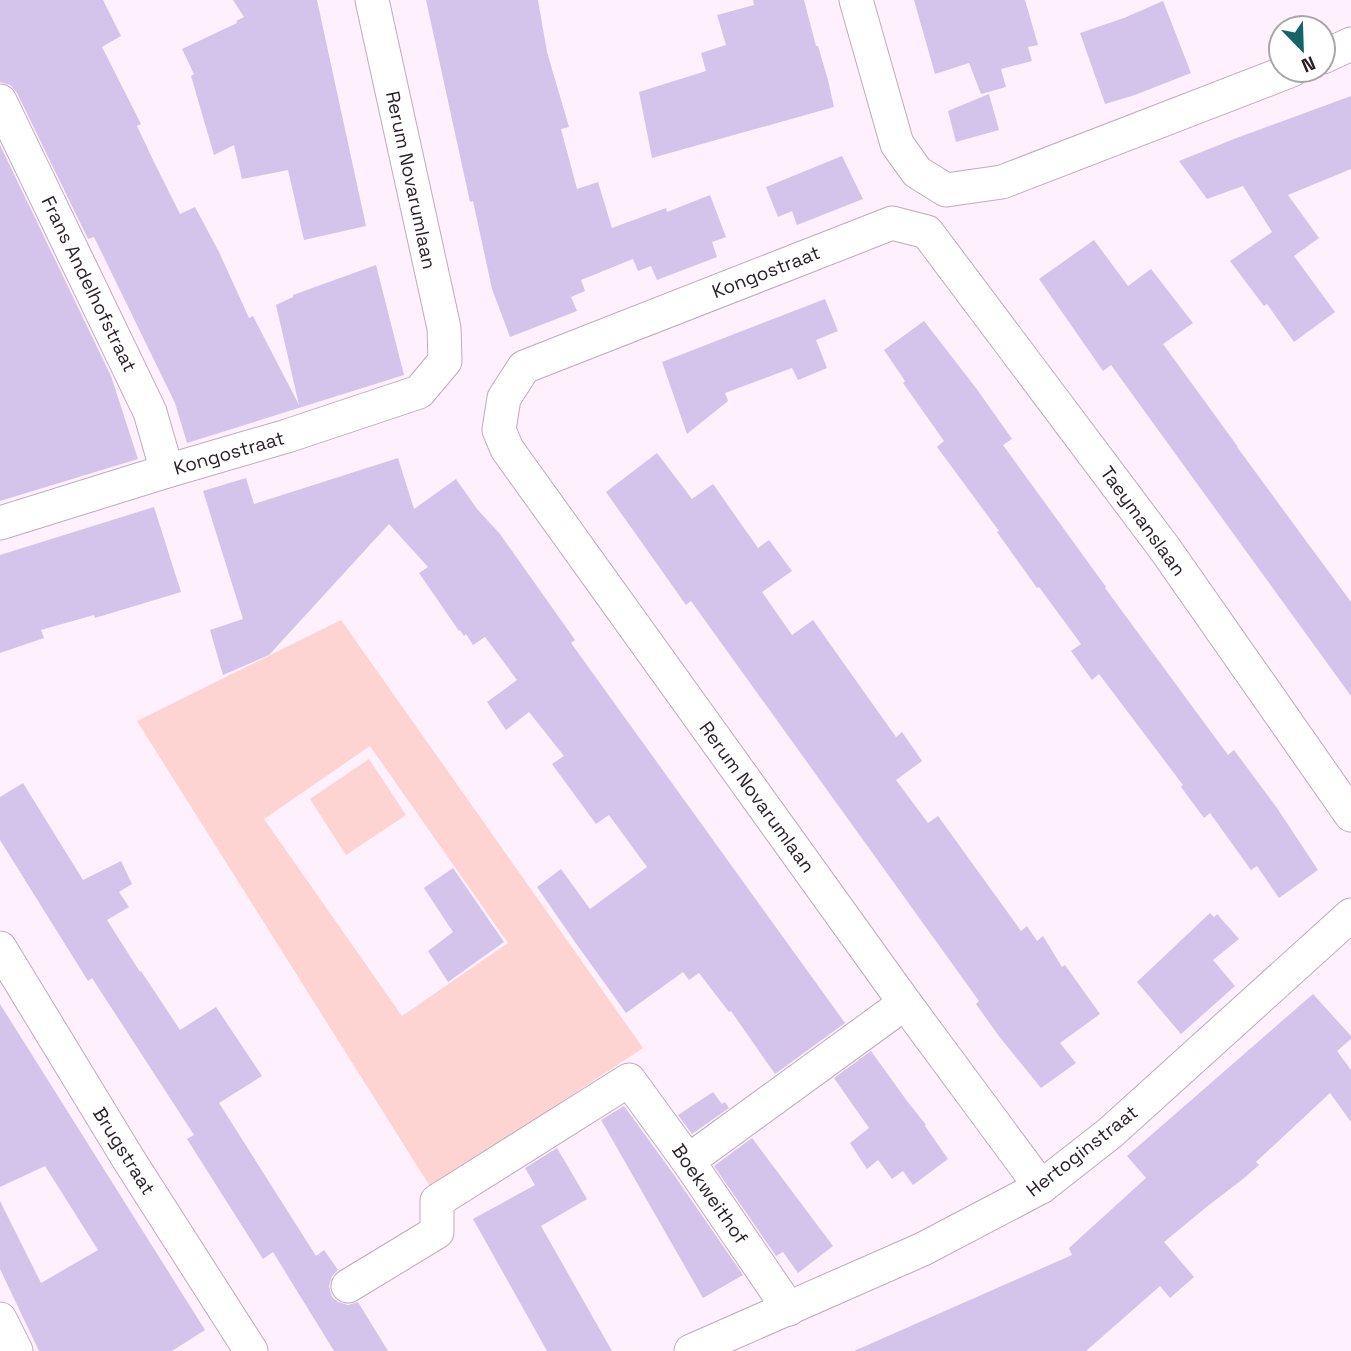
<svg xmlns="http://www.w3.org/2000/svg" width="1351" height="1351" viewBox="0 0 1351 1351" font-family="'Space Grotesk',sans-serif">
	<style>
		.green { fill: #fed4d3; fill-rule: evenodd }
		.building { fill: #d4c4eb }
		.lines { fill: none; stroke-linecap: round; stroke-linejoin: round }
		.street-casing { stroke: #c0aabe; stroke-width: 35 }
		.street { stroke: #fff; stroke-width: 33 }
		.labels { text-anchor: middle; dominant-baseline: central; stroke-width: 7; stroke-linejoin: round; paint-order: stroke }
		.street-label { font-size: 19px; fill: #281f27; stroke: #fff }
	</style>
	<rect width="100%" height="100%" fill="#fef0fc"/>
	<g class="green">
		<path d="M 341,620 L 643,1048 L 431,1188 L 137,721 ZM 370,746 L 508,943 L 402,1016 L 264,819 Z"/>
		<polygon points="369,759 406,815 346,855 310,799"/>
	</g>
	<g class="building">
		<polygon points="0,0 103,0 121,36 102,47 141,124 137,126 154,162 180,214 195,207 219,252 249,318 253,316 299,405 276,305 293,297 293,295 376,265 404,375 187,443 175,403 94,237 88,239 17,93 10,85 0,82"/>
		<polygon points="233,0 317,0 366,226 304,240 288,170 242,179 234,145 214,155 191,76 194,74 182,49 237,23 236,21 244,17"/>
		<polygon points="426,0 538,0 547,52 569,127 561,129 577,189 598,182 612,228 666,208 667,212 710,195 726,237 712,242 717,257 657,280 651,266 638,271 633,259 581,280 585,291 571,297 577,311 510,337 492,289 473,201 470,202"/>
		<polygon points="753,0 804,0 816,46 818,46 828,80 834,107 652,158 639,92 706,71 701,53 726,45 717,15 754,5"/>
		<polygon points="914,0 1025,0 1038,45 1028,47 1032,61 1001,69 1006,87 981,94 969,63 935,74"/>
		<polygon points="1163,1 1191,73 1135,95 1105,104 1080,33 1124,18"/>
		<polygon points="989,94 999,130 956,142 948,111"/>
		<polygon points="1351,96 1351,169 1288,195 1319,238 1294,256 1335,312 1294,342 1267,304 1264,306 1230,261 1272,232 1243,186 1207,199 1179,161 1239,137"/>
		<polygon points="0,145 111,376 138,459 0,501"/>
		<polygon points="842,156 863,199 797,225 792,211 778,217 766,187"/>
		<polygon points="1094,240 1128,286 1151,269 1193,323 1163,344 1238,447 1237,447 1351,602 1351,696 1111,365 1103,371 1039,279"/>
		<polygon points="825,299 838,331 816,340 827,368 798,380 792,368 725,393 728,401 687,434 662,362"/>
		<polygon points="924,321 976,388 1012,439 1003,445 1106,587 1105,588 1228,755 1234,750 1277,808 1318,870 1279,898 1257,866 1251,870 1210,813 1204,818 1181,787 1183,785 1099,674 1092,680 1071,651 1081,644 1039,587 1037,588 997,532 999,531 937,447 944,441 903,383 905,381 884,350"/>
		<polygon points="657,453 692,499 713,484 758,548 769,540 792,571 762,592 792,635 813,620 896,737 902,732 922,761 896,780 928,823 938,816 1021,931 1027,926 1037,941 1043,936 1062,967 1065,965 1100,1014 1060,1043 1076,1063 1041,1088 998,1035 976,1004 979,1001 691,601 686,605 606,492"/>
		<polygon points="398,458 414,509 456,479 477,509 500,534 575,640 571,643 845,1023 775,1074 731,1011 729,1012 699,973 689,980 683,972 626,1013 575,942 537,887 561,869 590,909 647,867 609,815 596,824 552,764 564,756 529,712 506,730 487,702 517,680 485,637 473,645 466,634 464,636 460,630 459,631 419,573 428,567 389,524 269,655 223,675 210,630 243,619 203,491 246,478 254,504"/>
		<polygon points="154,507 181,592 95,618 94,615 41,630 44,638 0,653 0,555"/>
		<polygon points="23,783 83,880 121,861 132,884 119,892 129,907 107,920 140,972 141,971 180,1030 216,1007 262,1076 219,1103 316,1256 324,1250 338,1270 332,1276 329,1286 332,1297 338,1302 348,1305 358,1302 388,1351 334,1351 273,1252 263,1259 187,1139 194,1135 92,978 88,981 0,840 0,797"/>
		<polygon points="453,868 504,942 448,982 428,951 453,932 424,888"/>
		<polygon points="1210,913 1214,917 1217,914 1239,939 1213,960 1235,986 1181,1034 1137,982"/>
		<polygon points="1313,994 1351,1036 1351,1039 1337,1051 1351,1070 1351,1122 1330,1093 1256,1162 1259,1165 1243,1179 1209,1205 1164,1242 1194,1277 1170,1298 1160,1286 1086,1351 854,1351 1072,1255 1069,1248 1146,1178 1127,1156"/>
		<polygon points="0,1004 205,1330 172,1351 39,1351 0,1269 0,1201 41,1283 98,1250 45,1166 0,1187"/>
		<polygon points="871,1051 907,1101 926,1125 925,1126 948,1159 913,1185 903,1171 892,1179 878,1160 867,1169 850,1143 869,1128 834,1078"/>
		<polygon points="713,1092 722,1104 725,1102 729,1108 692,1134 678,1115"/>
		<polygon points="624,1106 672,1172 743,1275 703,1298 601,1120"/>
		<polygon points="752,1138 833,1246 798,1273 783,1252 776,1256 714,1166"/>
		<polygon points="557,1148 587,1199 541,1226 612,1351 547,1351 473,1219 535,1185 525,1168"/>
	</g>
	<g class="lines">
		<g class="street-casing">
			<g id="street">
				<polyline points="856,0 897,144 917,172 946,190 1002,182 1292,70"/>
				<polyline points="1323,57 1351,44"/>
				<polyline points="0,101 150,412 167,471"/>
				<polyline points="0,523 167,471 287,436 419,392 445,361 444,328 372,0"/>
				<polyline points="0,948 129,1160 251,1351"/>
				<polyline points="688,1161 905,1003"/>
				<polyline points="1041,1187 905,1003 507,449 499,430 504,398 524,367 892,223 927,232 1165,549 1351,815"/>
				<polyline points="348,1286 437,1232 437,1201 629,1080 688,1161 789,1309"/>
				<polyline points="0,1319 16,1351"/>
				<polyline points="691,1351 923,1249 1041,1187 1110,1133 1351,915"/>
			</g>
		</g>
		<use href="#street" class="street"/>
	</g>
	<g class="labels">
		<g class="street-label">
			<text transform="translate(411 180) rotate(78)">Rerum Novarumlaan</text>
			<text transform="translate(766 272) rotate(-21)">Kongostraat</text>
			<text transform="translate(89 284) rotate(64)">Frans Andelhofstraat</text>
			<text transform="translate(229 453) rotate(-16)">Kongostraat</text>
			<text transform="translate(1143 521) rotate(54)">Taeymanslaan</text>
			<text transform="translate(757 797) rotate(54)">Rerum Novarumlaan</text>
			<text transform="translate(124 1151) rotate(58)">Brugstraat</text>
			<text transform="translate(1082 1151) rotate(-38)">Hertoginstraat</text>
			<text transform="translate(710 1194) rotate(55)">Boekweithof</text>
		</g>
	</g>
	<g transform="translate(1302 49) rotate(157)"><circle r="33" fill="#ffffff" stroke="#a9a5a9" stroke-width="2"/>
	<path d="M0-5L12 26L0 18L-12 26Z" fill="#15646a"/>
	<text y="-10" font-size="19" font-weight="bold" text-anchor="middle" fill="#281f27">N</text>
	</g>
</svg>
